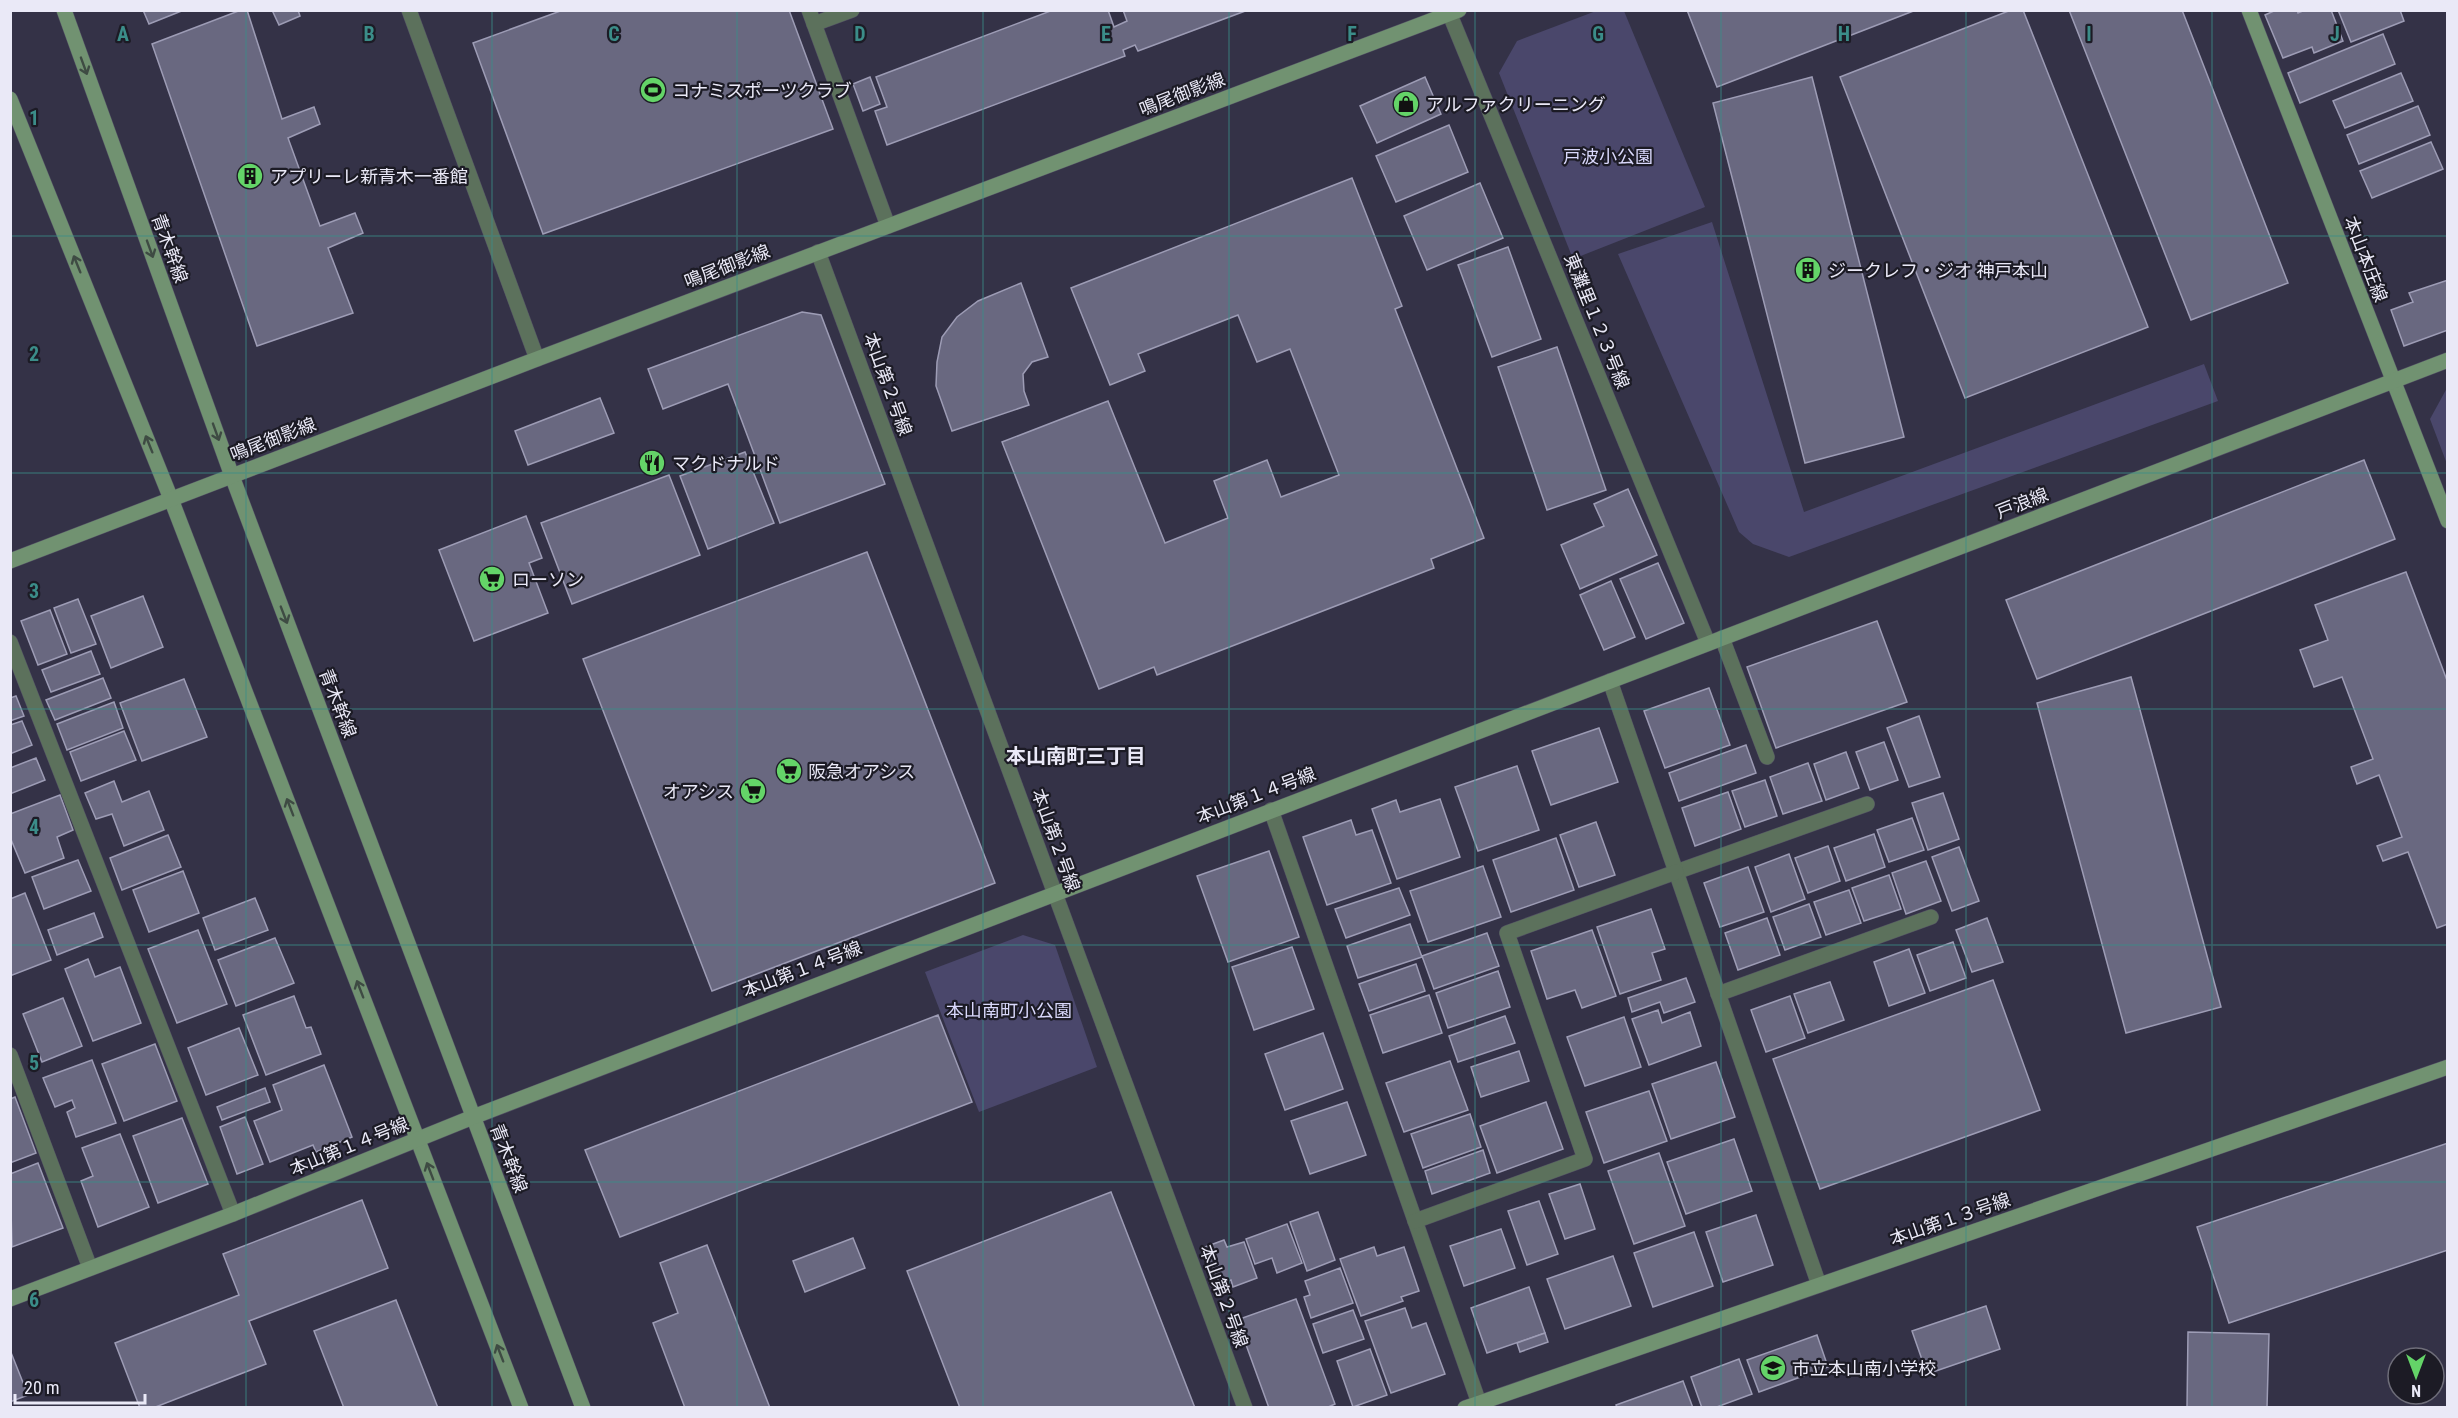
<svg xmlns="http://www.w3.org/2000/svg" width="2458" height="1418" viewBox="0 0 2458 1418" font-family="'Roboto Condensed','Noto Sans JP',sans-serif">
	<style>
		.green { fill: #4a476b }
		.building { fill: #696880; stroke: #9d9cb5; stroke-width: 1.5 }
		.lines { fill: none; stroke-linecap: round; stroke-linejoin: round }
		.lane-casing { stroke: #514f63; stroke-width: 16 }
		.street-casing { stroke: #514f63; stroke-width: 16 }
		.secondary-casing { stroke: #514f63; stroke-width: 16 }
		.lane { stroke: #5c715c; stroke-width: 15 }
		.street { stroke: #5c715c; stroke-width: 15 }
		.secondary { stroke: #719271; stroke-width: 15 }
		.oneway { stroke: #3e4b43 }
		.grid { fill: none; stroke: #3b8d89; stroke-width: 1.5; stroke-opacity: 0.55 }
		.labels { text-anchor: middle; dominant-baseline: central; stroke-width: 4.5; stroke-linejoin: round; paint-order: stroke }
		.poi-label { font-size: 18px; fill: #eae9f7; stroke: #1c1b25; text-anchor: start }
		.street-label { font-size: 18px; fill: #eae9f7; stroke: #1c1b25 }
		.park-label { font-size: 18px; fill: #d9d8fb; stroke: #1c1b25 }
		.neighbourhood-label { font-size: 20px; font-weight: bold; fill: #eae9f7; stroke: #1c1b25 }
		.grid-label { font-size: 20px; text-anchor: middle; font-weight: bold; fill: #3b8d89; stroke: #1c1b25; stroke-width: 4.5; stroke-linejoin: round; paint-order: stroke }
	</style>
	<rect width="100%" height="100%" fill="#343247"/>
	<g class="green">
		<polygon points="1596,11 1624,11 1705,207 1573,259 1499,73 1517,41"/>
		<polygon points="1712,222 1804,512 2204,364 2218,401 1789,557 1753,544 1739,532 1618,254"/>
		<polygon points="2447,388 2447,464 2430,419"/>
		<polygon points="1023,935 1055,945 1097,1067 979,1112 925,972"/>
	</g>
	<g class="building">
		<polygon points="143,10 184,10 149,24"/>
		<polygon points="241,10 247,10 282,119 314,107 320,124 288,138 320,226 355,213 363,233 328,248 353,313 257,346 152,44"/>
		<polygon points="272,10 298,10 300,16 279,25"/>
		<polygon points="563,10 789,10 833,129 543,234 473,43"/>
		<polygon points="1053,10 1108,10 1114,27 1127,21 1123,10 1248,10 1138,51 1135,45 1123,50 1125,56 887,145 875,111 887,107 876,77"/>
		<polygon points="1687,10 1916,10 1717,87"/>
		<polygon points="2011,10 2023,10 2148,327 1965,398 1840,77"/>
		<polygon points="2069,10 2182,10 2288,283 2191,320"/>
		<polygon points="2276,10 2297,10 2298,13 2305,10 2331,10 2343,41 2314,53 2312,47 2283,58 2265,15"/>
		<polygon points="2338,10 2400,10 2404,21 2351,42"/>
		<polygon points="2383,34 2395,64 2300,103 2288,73"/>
		<polygon points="2401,73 2413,101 2345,128 2333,101"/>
		<polygon points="870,77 880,104 863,111 853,84"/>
		<polygon points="1425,77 1441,114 1377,143 1360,106"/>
		<polygon points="1812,77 1904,437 1805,463 1713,103"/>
		<polygon points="2418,106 2430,135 2359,164 2347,135"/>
		<polygon points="1449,125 1468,172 1396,202 1376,156"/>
		<polygon points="2431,142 2443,169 2372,198 2360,171"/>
		<polygon points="1352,178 1402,306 1395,309 1484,538 1431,559 1434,568 1157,675 1154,667 1099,689 1002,442 1108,401 1165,543 1228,518 1214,481 1267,460 1281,497 1339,475 1290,349 1257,362 1238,315 1138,354 1145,371 1110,385 1071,288"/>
		<polygon points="1480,183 1503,238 1427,270 1404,216"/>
		<polygon points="1508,247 1541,339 1492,357 1458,265"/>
		<polygon points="2448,280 2448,330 2404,346 2391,310 2413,302 2409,293"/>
		<polygon points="1021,283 1048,357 1032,362 1023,374 1024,391 1029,405 952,431 936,386 937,362 942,337 957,317 978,301"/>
		<polygon points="802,312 821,315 885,484 780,523 728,384 663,409 648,369"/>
		<polygon points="1557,347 1606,490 1547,510 1498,367"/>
		<polygon points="600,398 614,433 528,465 515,431"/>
		<polygon points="745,452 774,523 708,549 680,476"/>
		<polygon points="2364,460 2395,539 2037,679 2006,600"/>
		<polygon points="669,475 700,555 572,604 541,523"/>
		<polygon points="1628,489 1657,555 1580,589 1561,545 1604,526 1594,504"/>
		<polygon points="526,516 542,558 529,563 548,613 474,641 439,550"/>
		<polygon points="867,552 995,883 712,991 583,659"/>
		<polygon points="1658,563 1684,623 1646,639 1620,579"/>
		<polygon points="2406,572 2448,683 2448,924 2437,928 2408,852 2383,861 2377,846 2402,837 2379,775 2357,784 2351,767 2373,759 2342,677 2314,687 2300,650 2328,640 2315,605"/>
		<polygon points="1611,581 1635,637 1604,650 1580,595"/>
		<polygon points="143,596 163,647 111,668 91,616"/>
		<polygon points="78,599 96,644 71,653 54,608"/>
		<polygon points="50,610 67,654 38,665 21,621"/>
		<polygon points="1877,621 1907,702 1776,748 1747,667"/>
		<polygon points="91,651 100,674 51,692 42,670"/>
		<polygon points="2131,677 2221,1007 2126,1033 2037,703"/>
		<polygon points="103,678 111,698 55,720 46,700"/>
		<polygon points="184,679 207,737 142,761 120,703"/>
		<polygon points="1709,688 1730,745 1665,768 1644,711"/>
		<polygon points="16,696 24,716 10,721 10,698"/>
		<polygon points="114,702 123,728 67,750 57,724"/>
		<polygon points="1919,716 1940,777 1909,787 1887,728"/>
		<polygon points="22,721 32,745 10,754 10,725"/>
		<polygon points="1599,728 1618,782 1551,805 1532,751"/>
		<polygon points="124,731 136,760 81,781 70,752"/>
		<polygon points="1884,742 1898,780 1870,790 1856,752"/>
		<polygon points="1746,745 1756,773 1679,801 1669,773"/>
		<polygon points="1846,752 1859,788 1826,800 1814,764"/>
		<polygon points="36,758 45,780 10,794 10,768"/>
		<polygon points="1808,763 1822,801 1783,814 1770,777"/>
		<polygon points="1517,766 1539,830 1478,851 1455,787"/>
		<polygon points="1765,780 1777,816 1745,827 1732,791"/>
		<polygon points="114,781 122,802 149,791 164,830 124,846 112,814 96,819 85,793"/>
		<polygon points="1728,792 1741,829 1695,846 1682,808"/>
		<polygon points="1943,793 1959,839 1928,850 1912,803"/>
		<polygon points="60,795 73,830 57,837 64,858 25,873 10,837 10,814"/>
		<polygon points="1440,799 1460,857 1397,879 1372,809 1396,800 1400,812"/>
		<polygon points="1912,818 1924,850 1889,862 1877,830"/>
		<polygon points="1351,820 1356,835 1372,830 1391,883 1327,905 1303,837"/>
		<polygon points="1596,822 1615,875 1579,887 1560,835"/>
		<polygon points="1874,834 1885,867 1846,881 1834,848"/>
		<polygon points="168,835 181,867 122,890 110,858"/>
		<polygon points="1556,838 1574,890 1511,912 1493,860"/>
		<polygon points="1828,846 1840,881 1808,893 1795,858"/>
		<polygon points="1959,847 1979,901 1952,911 1932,857"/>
		<polygon points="1269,851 1299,937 1228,962 1197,876"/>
		<polygon points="1789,854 1805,899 1771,912 1755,867"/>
		<polygon points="78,860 91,891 44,909 32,877"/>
		<polygon points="1926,861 1941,901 1906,914 1892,873"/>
		<polygon points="1483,866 1501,917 1428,942 1410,891"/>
		<polygon points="1748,867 1764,912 1720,927 1704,883"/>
		<polygon points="183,871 199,913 149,932 133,890"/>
		<polygon points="1889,875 1901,909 1864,921 1852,888"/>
		<polygon points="1399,888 1410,915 1346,938 1335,909"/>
		<polygon points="1849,890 1861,923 1826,935 1814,902"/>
		<polygon points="25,893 51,960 10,976 10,899"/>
		<polygon points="255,898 268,930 215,950 203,918"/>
		<polygon points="1809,904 1821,937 1785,950 1773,917"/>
		<polygon points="1651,909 1665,949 1652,953 1661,980 1620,994 1597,927"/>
		<polygon points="94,913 103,937 57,955 48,930"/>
		<polygon points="1767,918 1780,955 1738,970 1725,933"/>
		<polygon points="1987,918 2003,962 1972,972 1956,930"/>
		<polygon points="1410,924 1422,957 1358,978 1347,946"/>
		<polygon points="198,930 227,1004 177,1023 148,949"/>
		<polygon points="1592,930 1616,996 1582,1008 1575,990 1547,999 1531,951"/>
		<polygon points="1487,933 1499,966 1434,989 1422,956"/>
		<polygon points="275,938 294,983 236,1006 218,960"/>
		<polygon points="1953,942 1966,978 1930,991 1917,955"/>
		<polygon points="1292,947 1314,1009 1254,1030 1232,967"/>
		<polygon points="1909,949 1925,993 1889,1006 1874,962"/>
		<polygon points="88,959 95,977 120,967 141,1023 93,1041 65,969"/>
		<polygon points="1416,964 1425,991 1369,1011 1359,984"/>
		<polygon points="1498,971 1510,1007 1448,1028 1436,993"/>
		<polygon points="1686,978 1695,1002 1664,1013 1660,1002 1632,1012 1628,998"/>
		<polygon points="1993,980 2040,1110 1820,1189 1773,1059"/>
		<polygon points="1830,982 1844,1020 1808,1033 1794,994"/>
		<polygon points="1429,995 1442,1033 1383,1053 1370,1015"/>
		<polygon points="294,996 306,1028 311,1027 321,1054 266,1075 243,1015"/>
		<polygon points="1790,996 1805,1038 1766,1052 1751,1010"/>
		<polygon points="63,998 82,1046 42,1062 23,1014"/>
		<polygon points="1658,1010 1662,1023 1690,1012 1701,1046 1649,1065 1632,1019"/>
		<polygon points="938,1015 972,1102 620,1237 585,1150"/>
		<polygon points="1505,1016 1515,1043 1458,1062 1449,1036"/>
		<polygon points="1624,1017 1641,1067 1585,1086 1567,1037"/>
		<polygon points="239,1028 258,1075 206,1095 188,1048"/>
		<polygon points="1323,1033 1343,1089 1285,1110 1265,1054"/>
		<polygon points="155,1044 177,1101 124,1121 102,1064"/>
		<polygon points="1519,1051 1529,1081 1481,1097 1471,1067"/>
		<polygon points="92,1060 116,1123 76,1137 67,1112 75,1108 72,1100 55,1107 43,1078"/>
		<polygon points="1450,1061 1468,1110 1404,1132 1386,1083"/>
		<polygon points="1716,1062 1735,1117 1671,1139 1652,1084"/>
		<polygon points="324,1065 352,1137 316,1152 313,1145 270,1162 254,1121 282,1110 273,1085"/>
		<polygon points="265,1088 270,1102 222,1120 217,1107"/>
		<polygon points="1649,1091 1667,1141 1604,1163 1586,1112"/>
		<polygon points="15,1097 36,1153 10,1163 10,1099"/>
		<polygon points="1347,1102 1366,1155 1310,1174 1291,1121"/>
		<polygon points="1546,1102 1563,1149 1497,1173 1480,1126"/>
		<polygon points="1470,1114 1481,1147 1423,1168 1411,1134"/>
		<polygon points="245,1117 263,1164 237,1174 220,1127"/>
		<polygon points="182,1118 208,1184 158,1203 133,1136"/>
		<polygon points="120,1134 149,1207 98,1227 81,1181 93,1176 82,1148"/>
		<polygon points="1734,1139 1752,1191 1686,1214 1667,1162"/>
		<polygon points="2448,1143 2448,1250 2229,1323 2197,1227"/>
		<polygon points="1483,1150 1490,1173 1432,1194 1425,1171"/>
		<polygon points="1659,1153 1685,1226 1634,1244 1608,1171"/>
		<polygon points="38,1163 63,1228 12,1247 10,1174"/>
		<polygon points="1580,1184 1595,1229 1565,1239 1549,1194"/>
		<polygon points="1111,1192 1195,1408 960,1408 907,1271"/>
		<polygon points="362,1200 388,1268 249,1321 266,1364 153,1408 140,1408 115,1343 239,1295 223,1254"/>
		<polygon points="1539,1201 1558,1254 1527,1265 1508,1211"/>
		<polygon points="1318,1212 1335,1260 1307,1271 1290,1222"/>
		<polygon points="1756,1215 1773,1265 1723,1282 1706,1232"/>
		<polygon points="1287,1224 1302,1263 1277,1273 1272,1258 1255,1264 1246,1239"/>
		<polygon points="1501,1229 1515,1268 1464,1286 1450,1246"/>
		<polygon points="1694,1232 1713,1286 1653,1307 1634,1253"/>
		<polygon points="853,1238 865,1268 805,1292 793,1261"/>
		<polygon points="1224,1240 1227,1247 1244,1242 1257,1278 1233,1287 1231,1280 1219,1284 1205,1247"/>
		<polygon points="707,1245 770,1408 685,1408 653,1323 678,1313 660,1263"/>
		<polygon points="1374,1247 1377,1256 1404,1247 1419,1291 1401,1297 1403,1301 1361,1316 1340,1259"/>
		<polygon points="1613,1256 1631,1306 1565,1329 1547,1279"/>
		<polygon points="1340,1268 1353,1303 1311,1318 1304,1297 1310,1295 1305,1281"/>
		<polygon points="1529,1287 1545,1333 1487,1353 1471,1308"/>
		<polygon points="1296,1299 1335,1404 1326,1408 1269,1408 1237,1320"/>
		<polygon points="396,1300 438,1408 344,1408 314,1331"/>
		<polygon points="1986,1306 2000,1349 1927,1374 1912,1331"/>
		<polygon points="1405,1308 1412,1328 1426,1323 1445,1374 1391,1393 1365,1321"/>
		<polygon points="1353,1310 1364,1339 1323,1353 1313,1324"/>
		<polygon points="2188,1332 2269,1334 2267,1408 2187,1408"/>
		<polygon points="1545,1333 1548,1342 1520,1352 1517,1343"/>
		<polygon points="1817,1335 1828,1367 1759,1392 1747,1360"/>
		<polygon points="1370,1349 1387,1395 1353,1407 1337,1361"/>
		<polygon points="10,1350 28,1395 10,1402"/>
		<polygon points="1739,1359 1752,1394 1714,1408 1702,1408 1691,1377"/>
		<polygon points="1683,1381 1693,1408 1617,1408 1616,1405"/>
	</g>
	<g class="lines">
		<g class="lane-casing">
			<g id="lane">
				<polyline points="409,10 537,359"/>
				<polyline points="809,10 888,226"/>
				<polyline points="814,24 852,10"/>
				<polyline points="1722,638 1767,757"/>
				<polyline points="1676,872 1867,804"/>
				<polyline points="1718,994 1931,917"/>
			</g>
		</g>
		<g class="street-casing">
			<g id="street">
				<polyline points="1448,10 1708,643"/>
				<polyline points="818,252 1245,1408"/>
				<polyline points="10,642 233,1214"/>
				<polyline points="1610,681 1819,1285"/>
				<polyline points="1271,810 1479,1403"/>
				<polyline points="10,1055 90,1268"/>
				<polyline points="1415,1221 1585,1159 1507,933 1676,872"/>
			</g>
		</g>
		<g class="secondary-casing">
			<g id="secondary">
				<polyline points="64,10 232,476 583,1408"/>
				<polyline points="2249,10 2448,521"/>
				<polyline points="10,99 171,499 521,1408"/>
				<polyline points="10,561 537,359 1459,10"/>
				<polyline points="10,1299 233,1214 473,1117 2448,360"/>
				<polyline points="1465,1408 2448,1067"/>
			</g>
		</g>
		<use href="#lane" class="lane"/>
		<use href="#street" class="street"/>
		<use href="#secondary" class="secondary"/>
	</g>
	<defs><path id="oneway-shaft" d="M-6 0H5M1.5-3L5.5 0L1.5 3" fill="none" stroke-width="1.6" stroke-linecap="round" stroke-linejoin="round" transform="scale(1.5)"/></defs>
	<g class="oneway">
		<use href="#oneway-shaft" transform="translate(84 66) rotate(70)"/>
		<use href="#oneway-shaft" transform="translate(150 249) rotate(70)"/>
		<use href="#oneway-shaft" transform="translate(77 264) rotate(-112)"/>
		<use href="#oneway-shaft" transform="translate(216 432) rotate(70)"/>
		<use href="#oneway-shaft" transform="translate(149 444) rotate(-112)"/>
		<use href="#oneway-shaft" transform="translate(284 615) rotate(69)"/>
		<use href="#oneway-shaft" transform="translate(290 807) rotate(-111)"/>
		<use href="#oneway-shaft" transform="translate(360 989) rotate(-111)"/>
		<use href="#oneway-shaft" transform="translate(430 1171) rotate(-111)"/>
		<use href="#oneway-shaft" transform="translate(500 1353) rotate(-111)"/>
	</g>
	<path class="grid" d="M 246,10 L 246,1408M 492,10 L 492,1408M 737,10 L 737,1408M 983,10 L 983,1408M 1229,10 L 1229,1408M 1475,10 L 1475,1408M 1721,10 L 1721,1408M 1966,10 L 1966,1408M 2212,10 L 2212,1408M 10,236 L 2448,236M 10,473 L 2448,473M 10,709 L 2448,709M 10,945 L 2448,945M 10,1182 L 2448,1182"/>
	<defs>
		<g id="stadium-disc" transform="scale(1.35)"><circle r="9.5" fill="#64d468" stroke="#1c1b25"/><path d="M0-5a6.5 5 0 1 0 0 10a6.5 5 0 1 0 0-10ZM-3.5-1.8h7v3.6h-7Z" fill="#111"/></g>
		<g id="shop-disc" transform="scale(1.35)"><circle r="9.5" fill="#64d468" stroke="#1c1b25"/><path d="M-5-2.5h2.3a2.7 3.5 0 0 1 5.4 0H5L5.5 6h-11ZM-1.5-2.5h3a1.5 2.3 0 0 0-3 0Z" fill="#111"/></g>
		<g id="building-disc" transform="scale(1.35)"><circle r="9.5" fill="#64d468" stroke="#1c1b25"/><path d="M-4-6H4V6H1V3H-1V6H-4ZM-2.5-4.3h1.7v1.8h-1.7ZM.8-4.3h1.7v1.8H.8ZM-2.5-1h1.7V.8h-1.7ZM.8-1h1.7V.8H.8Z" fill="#111"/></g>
		<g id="restaurant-disc" transform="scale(1.35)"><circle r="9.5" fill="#64d468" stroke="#1c1b25"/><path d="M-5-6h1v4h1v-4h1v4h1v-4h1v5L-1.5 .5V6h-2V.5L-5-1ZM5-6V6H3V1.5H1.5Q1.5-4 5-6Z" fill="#111"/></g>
		<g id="supermarket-disc" transform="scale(1.35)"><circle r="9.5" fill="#64d468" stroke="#1c1b25"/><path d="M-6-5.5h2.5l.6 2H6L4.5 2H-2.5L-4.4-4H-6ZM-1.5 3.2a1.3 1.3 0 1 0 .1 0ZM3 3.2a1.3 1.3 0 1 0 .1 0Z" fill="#111"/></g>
		<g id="school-disc" transform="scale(1.35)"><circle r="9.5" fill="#64d468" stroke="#1c1b25"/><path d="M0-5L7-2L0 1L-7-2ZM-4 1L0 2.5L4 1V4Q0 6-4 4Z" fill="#111"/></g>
	</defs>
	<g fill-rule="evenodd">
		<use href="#stadium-disc" x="653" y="90"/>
		<use href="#shop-disc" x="1406" y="104"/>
		<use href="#building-disc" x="250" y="176"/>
		<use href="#building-disc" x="1808" y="270"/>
		<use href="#restaurant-disc" x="652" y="463"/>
		<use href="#supermarket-disc" x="492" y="579"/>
		<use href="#supermarket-disc" x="789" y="771"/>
		<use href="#supermarket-disc" x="753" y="791"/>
		<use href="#school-disc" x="1773" y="1368"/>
	</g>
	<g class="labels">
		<g class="poi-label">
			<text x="672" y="90">コナミスポーツクラブ</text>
			<text x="1426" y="104">アルファクリーニング</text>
			<text x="270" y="176">アプリーレ新青木一番館</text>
			<text x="1828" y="270">ジークレフ・ジオ 神戸本山</text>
			<text x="672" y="463">マクドナルド</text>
			<text x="512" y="579">ローソン</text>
			<text x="808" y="771">阪急オアシス</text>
			<text x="734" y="791" text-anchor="end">オアシス</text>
			<text x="1792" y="1368">市立本山南小学校</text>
		</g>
		<g class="street-label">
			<text transform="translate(1182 94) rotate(-21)">鳴尾御影線</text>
			<text transform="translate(170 248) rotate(70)">青木幹線</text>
			<text transform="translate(2366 259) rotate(69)">本山本庄線</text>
			<text transform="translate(727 266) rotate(-21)">鳴尾御影線</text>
			<text transform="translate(1597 321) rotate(68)">東灘里１２３号線</text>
			<text transform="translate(888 384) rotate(70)">本山第２号線</text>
			<text transform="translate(273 439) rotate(-21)">鳴尾御影線</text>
			<text transform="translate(2022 503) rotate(-21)">戸浪線</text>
			<text transform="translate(338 703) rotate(69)">青木幹線</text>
			<text transform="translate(1256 795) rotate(-21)">本山第１４号線</text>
			<text transform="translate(1056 840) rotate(70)">本山第２号線</text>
			<text transform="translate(802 969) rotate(-21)">本山第１４号線</text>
			<text transform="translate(349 1146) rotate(-22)">本山第１４号線</text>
			<text transform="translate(509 1158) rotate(69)">青木幹線</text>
			<text transform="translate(1950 1219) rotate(-19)">本山第１３号線</text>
			<text transform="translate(1224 1296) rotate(70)">本山第２号線</text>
		</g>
		<g class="park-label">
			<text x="1608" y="156">戸波小公園</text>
			<text x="1009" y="1010">本山南町小公園</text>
		</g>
		<g class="neighbourhood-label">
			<text x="1076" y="756">本山南町三丁目</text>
		</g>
	</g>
	<g class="grid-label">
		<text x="123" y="41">A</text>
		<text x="369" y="41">B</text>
		<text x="614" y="41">C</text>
		<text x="860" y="41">D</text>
		<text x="1106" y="41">E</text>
		<text x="1352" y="41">F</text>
		<text x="1598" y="41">G</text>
		<text x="1844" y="41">H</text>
		<text x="2089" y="41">I</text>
		<text x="2335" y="41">J</text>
		<text x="34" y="125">1</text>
		<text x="34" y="361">2</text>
		<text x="34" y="598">3</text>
		<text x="34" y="834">4</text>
		<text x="34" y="1070">5</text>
		<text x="34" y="1307">6</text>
	</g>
	<rect width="2458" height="1418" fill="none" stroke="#eae9f7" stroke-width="24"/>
	<g transform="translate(2416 1376) rotate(180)"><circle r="28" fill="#1c1b25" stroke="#6e6d79" stroke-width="1.5"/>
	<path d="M0-4.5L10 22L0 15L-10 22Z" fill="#64d468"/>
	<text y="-9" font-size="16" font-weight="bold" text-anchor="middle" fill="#eae9f7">N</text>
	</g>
	<path d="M15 1394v9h130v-9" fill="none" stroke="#eae9f7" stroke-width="3"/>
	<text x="24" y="1394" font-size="18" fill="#eae9f7" stroke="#1c1b25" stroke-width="4.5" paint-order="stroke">20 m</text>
</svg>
